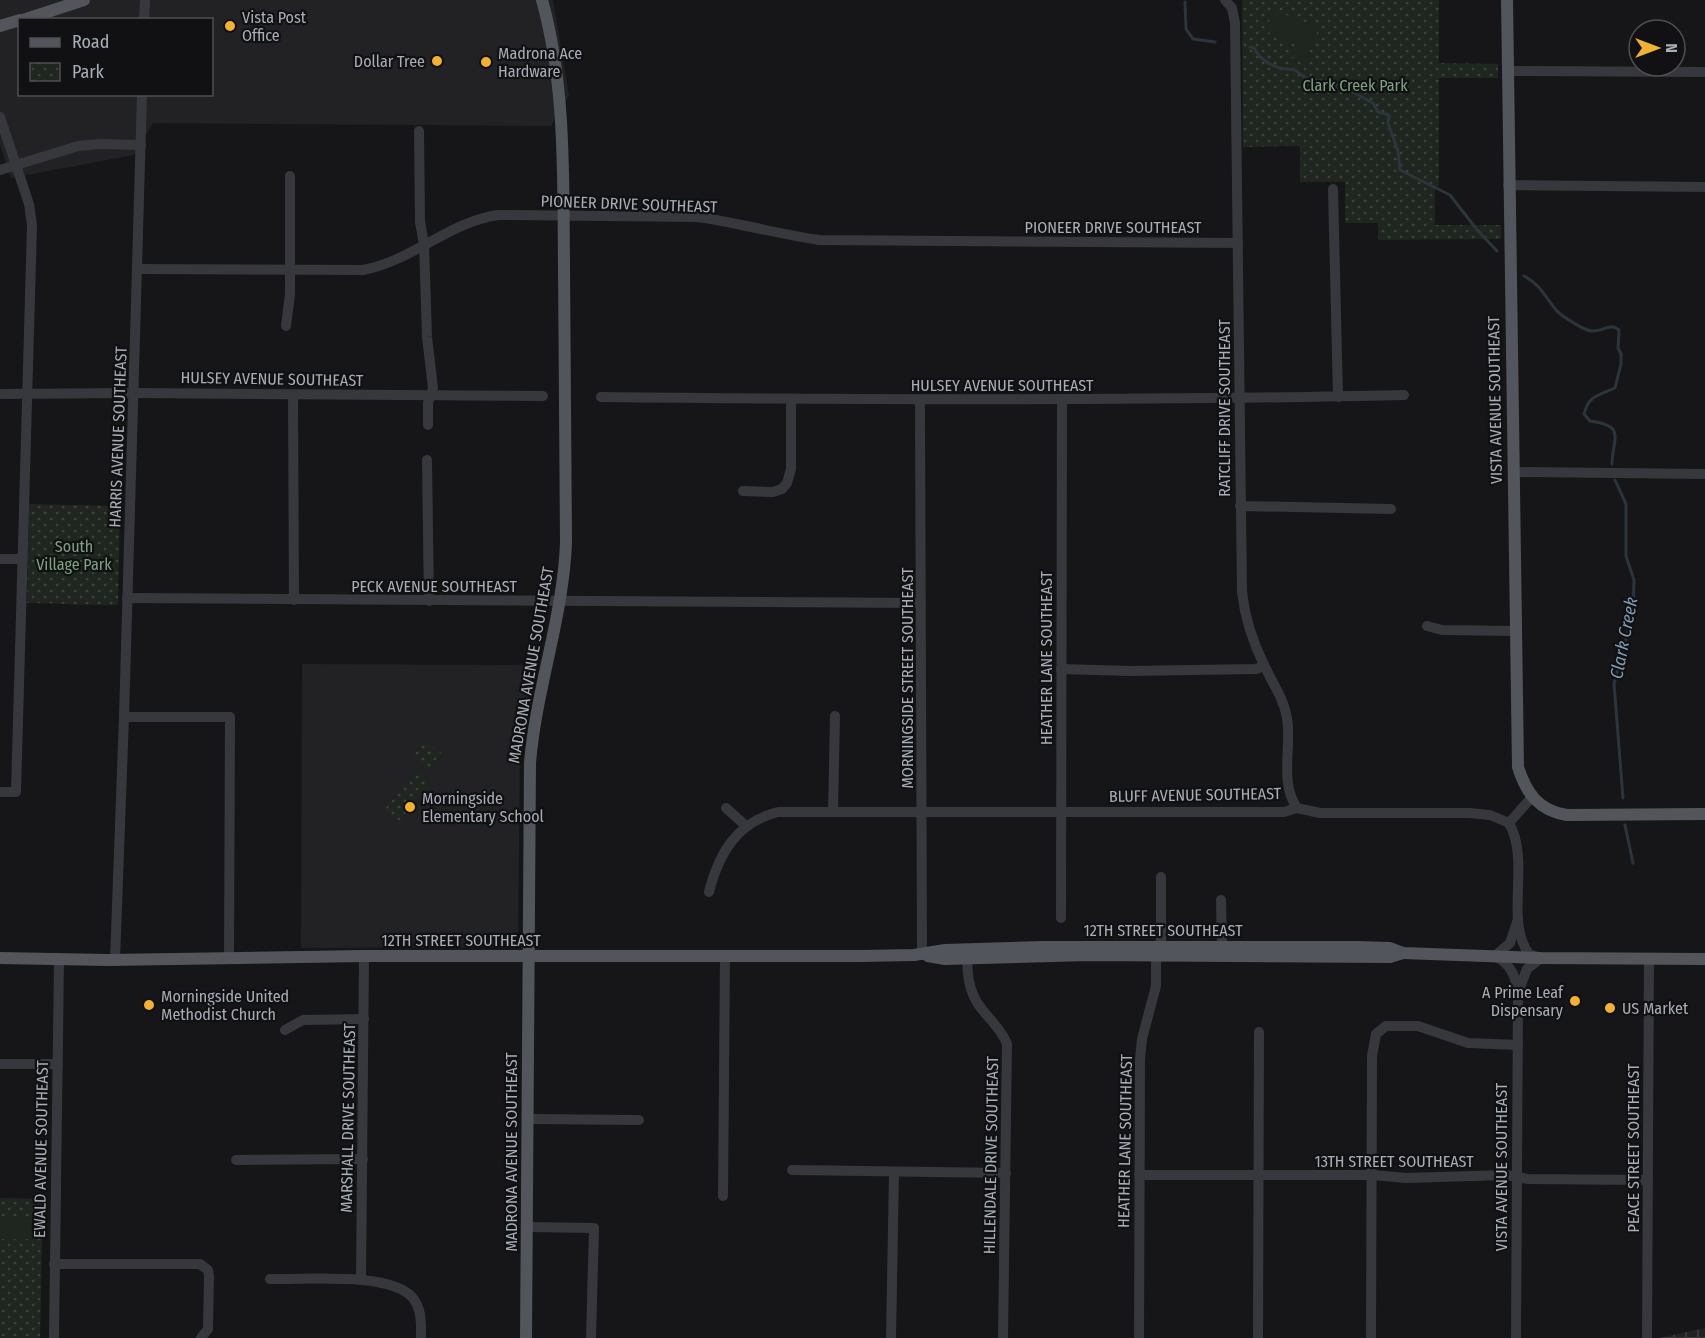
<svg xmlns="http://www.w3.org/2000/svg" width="1705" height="1338" viewBox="0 0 1705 1338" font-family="'Fira Sans Condensed',sans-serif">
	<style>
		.built { fill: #222225; fill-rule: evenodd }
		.industrial { fill: url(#industrial-grid) }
		.park { fill: url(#park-dots) }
		.pitch { fill: #1e261f }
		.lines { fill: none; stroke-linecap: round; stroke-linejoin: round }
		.stream { stroke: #2c353c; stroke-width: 3 }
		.minor { stroke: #37383d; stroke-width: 10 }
		.major { stroke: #53555c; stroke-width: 12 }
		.poi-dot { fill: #f2b134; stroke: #111113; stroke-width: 2 }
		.labels { text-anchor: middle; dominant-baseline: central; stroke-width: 4.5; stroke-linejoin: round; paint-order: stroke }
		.poi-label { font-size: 16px; fill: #a8adb8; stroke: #111113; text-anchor: start }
		.park-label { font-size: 16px; fill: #7fa381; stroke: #111113 }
		.street-label { font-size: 16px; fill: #a8adb8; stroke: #111113 }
		.water-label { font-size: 18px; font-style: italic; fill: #7f9bb3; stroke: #111113 }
	</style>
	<defs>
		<pattern id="industrial-grid" width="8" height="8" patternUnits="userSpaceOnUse" patternTransform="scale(1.5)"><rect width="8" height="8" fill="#222225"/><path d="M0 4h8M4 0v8" fill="none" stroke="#3f3f43"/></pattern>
		<pattern id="park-dots" width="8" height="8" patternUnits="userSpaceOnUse" patternTransform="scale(1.5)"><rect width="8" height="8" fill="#1e261f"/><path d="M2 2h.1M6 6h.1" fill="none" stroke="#3c433d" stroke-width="1.8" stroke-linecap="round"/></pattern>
	</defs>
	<rect width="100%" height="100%" fill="#161618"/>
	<g class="built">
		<path d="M 0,0 L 553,0 L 569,95 L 551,126 L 153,123 L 134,155 L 11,178 L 0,145 ZM 20,20 L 212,20 L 212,94 L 20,94 Z"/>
		<polygon points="302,664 538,665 520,756 518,938 515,945 507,947 301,948"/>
	</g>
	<polygon class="industrial" points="1705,1328 1705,1338 1659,1338"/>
	<g class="park">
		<polygon points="1242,0 1439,0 1439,63 1498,64 1498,78 1439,78 1439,186 1435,187 1435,225 1501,225 1501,239 1378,240 1378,223 1345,223 1345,182 1300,182 1300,146 1243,147"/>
		<path d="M 29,504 L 120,506 L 118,605 C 87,606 58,603 27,603 Z"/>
		<polygon points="425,740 441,753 429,769 413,756"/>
		<polygon points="419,773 431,785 419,797 407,783"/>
		<polygon points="405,785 417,798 399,821 384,810"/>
		<polygon points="0,1198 43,1199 40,1338 0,1338"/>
	</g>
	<g class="pitch">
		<polygon points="1274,10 1319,28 1305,62 1290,56 1295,44 1265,31"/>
		<polygon points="0,1218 41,1219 40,1239 0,1239"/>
	</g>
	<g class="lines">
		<g class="stream">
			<polyline points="1185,2 1186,29 1193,39 1215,42"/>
			<polyline points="1250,47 1254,48 1259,56 1268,63 1279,68 1295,70 1307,79 1332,82 1351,91 1373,103 1378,112 1389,115 1388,123 1398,151 1400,170 1450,195 1478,231 1497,251"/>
			<path d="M 1524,276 C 1539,283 1546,298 1556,310 C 1561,316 1572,322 1579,326 C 1582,328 1589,331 1592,331 C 1603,332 1609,322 1619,330 L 1618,348 L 1621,354 L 1621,364 L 1615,388 C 1599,395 1589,395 1584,414 L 1590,421 C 1626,426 1613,436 1612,464"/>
			<polyline points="1615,480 1626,504 1626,556 1634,580 1633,611 1614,684 1623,798"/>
			<polyline points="1625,825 1633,863"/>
		</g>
		<g class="minor">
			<path d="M 1225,0 L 1232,8 L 1235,23 L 1242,592 C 1245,619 1253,643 1265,667 C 1273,684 1284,699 1287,718 C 1292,747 1279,782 1297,808"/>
			<polyline points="144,20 145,0"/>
			<polyline points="1508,71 1705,72"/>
			<polyline points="0,117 29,204 32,225 16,792 0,792"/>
			<polyline points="419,131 420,222 424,244 427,337 433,388 428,403 428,425"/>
			<polyline points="0,170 78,146 100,144 141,145"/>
			<polyline points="1508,185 1705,187"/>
			<polyline points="1333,189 1338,397"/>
			<path d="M 138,269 L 363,270 C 412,261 449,222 498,215 L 698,217 C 739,223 778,234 819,240 L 1238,243"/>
			<polyline points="286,326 290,294 290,176"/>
			<polyline points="0,394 134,393 543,396"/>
			<polyline points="293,395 294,600"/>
			<path d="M 601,397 C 868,400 1136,401 1404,395"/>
			<polyline points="920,401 922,955"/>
			<polyline points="427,460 429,601"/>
			<polyline points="1513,472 1705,474"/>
			<polyline points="743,491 773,492 782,489 787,483 791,469 791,400"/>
			<polyline points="1240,506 1391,509"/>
			<polyline points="0,559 23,559"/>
			<polyline points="127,598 921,603"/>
			<polyline points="1427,626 1442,630 1515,631"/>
			<polyline points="1061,669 1129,671 1256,669 1264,666"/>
			<polyline points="124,717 230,717 229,958"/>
			<polyline points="726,808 745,825"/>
			<polyline points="833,812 835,716"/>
			<path d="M 1509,823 C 1531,862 1504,920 1529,954 L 1537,957"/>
			<polyline points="1509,823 1532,797"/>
			<path d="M 709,892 C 719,853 737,822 778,812 L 1284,812 L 1297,808 L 1320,813 L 1469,813 L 1490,815 L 1509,823"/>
			<polyline points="1221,900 1222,947"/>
			<polyline points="1061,918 1062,399"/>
			<path d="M 967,952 C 967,972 968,992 981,1008 C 990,1020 1002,1030 1007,1044 L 1003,1338"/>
			<polyline points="115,960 124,717 142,94"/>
			<polyline points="1519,990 1527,969 1541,958"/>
			<polyline points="285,1030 303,1020 364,1019"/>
			<polyline points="0,1064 58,1064"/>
			<polyline points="529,1119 639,1120"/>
			<polyline points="236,1160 363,1159"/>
			<polyline points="792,1170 1006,1173"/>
			<polyline points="1139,1175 1373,1175 1406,1178 1506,1175 1528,1179 1648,1180"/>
			<polyline points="723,1196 725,956"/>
			<polyline points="528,1227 594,1228 591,1338"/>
			<polyline points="54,1264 200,1264 208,1270 209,1276 208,1329 201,1338"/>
			<path d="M 270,1279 C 304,1280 390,1271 413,1298 C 422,1310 421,1324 421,1338"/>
			<polyline points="361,1280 364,956"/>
			<polyline points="54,1338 59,960"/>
			<polyline points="891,1338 894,1172"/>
			<polyline points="1139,1338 1140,1059 1142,1039 1156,986 1156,963 1161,940 1161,877"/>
			<polyline points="1258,1338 1259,1032"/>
			<polyline points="1371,1338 1372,1056 1376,1034 1386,1026 1418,1026 1468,1043 1518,1045"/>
			<path d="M 1516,1338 L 1518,997 C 1516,977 1513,966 1495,956 L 1510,943 L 1518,919"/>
			<polyline points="1647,1338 1649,958"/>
		</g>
		<g class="major">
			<path d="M 1507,0 L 1518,767 C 1526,793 1539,811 1567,815 L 1705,814"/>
			<polyline points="23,20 84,0"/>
			<polyline points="0,26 20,20"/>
			<polyline points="928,956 945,959 1088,955 1390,957 1403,953"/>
			<polyline points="0,958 108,960 364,956 861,956 914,955 945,950 1043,947 1358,947 1390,948 1403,953 1541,958 1705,959"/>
			<path d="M 526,1338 L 530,763 C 536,689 563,618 566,543 C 565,451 564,359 564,266 C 563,178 566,86 542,0"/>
		</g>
	</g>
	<g class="poi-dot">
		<circle cx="230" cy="26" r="6"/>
		<circle cx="437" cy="61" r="6"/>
		<circle cx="486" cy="62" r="6"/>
		<circle cx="410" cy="807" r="6"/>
		<circle cx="1575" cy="1001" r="6"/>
		<circle cx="149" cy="1005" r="6"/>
		<circle cx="1610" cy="1008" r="6"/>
	</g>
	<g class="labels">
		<g class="poi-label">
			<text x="242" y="17">Vista Post<tspan x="242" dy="18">Office</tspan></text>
			<text x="498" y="53">Madrona Ace<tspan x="498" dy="18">Hardware</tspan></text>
			<text x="425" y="61" text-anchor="end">Dollar Tree</text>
			<text x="422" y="798">Morningside<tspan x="422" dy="18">Elementary School</tspan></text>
			<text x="1563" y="992" text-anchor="end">A Prime Leaf<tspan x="1563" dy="18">Dispensary</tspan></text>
			<text x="161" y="996">Morningside United<tspan x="161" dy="18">Methodist Church</tspan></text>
			<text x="1622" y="1008">US Market</text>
		</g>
		<g class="park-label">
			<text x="1355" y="85">Clark Creek Park</text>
			<text x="74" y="546">South<tspan x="74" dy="18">Village Park</tspan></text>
		</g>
		<g class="street-label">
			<text transform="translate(629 204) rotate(2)">PIONEER DRIVE SOUTHEAST</text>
			<text x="1113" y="227">PIONEER DRIVE SOUTHEAST</text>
			<text transform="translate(272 379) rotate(1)">HULSEY AVENUE SOUTHEAST</text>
			<text x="1002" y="385">HULSEY AVENUE SOUTHEAST</text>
			<text transform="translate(1495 400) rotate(-91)">VISTA AVENUE SOUTHEAST</text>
			<text transform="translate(1224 408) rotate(-90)">RATCLIFF DRIVE SOUTHEAST</text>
			<text transform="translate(118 437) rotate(-88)">HARRIS AVENUE SOUTHEAST</text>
			<text x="434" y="586">PECK AVENUE SOUTHEAST</text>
			<text transform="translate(1046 658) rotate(-90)">HEATHER LANE SOUTHEAST</text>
			<text transform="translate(531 665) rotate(-80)">MADRONA AVENUE SOUTHEAST</text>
			<text transform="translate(907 678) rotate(-90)">MORNINGSIDE STREET SOUTHEAST</text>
			<text transform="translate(1195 795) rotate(-1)">BLUFF AVENUE SOUTHEAST</text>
			<text x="1163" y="930">12TH STREET SOUTHEAST</text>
			<text x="461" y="940">12TH STREET SOUTHEAST</text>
			<text transform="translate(348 1118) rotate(-89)">MARSHALL DRIVE SOUTHEAST</text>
			<text transform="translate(1125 1141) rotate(-89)">HEATHER LANE SOUTHEAST</text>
			<text transform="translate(1633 1148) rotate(-90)">PEACE STREET SOUTHEAST</text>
			<text transform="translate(41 1149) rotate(-89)">EWALD AVENUE SOUTHEAST</text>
			<text transform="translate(511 1152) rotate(-90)">MADRONA AVENUE SOUTHEAST</text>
			<text transform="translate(991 1155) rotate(-89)">HILLENDALE DRIVE SOUTHEAST</text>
			<text x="1394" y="1161">13TH STREET SOUTHEAST</text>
			<text transform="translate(1501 1167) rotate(-90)">VISTA AVENUE SOUTHEAST</text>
		</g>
		<g class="water-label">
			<text transform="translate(1624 638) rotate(-79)">Clark Creek</text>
		</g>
	</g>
	<rect x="18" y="18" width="195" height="78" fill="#111113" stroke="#4d4f55" stroke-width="1.5"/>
	<rect x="30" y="38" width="30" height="9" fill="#53555c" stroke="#4d4f55" stroke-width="1.5"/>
	<text x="72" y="48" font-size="18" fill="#a8adb8">Road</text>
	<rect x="30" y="63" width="30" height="18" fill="url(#park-dots)" stroke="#4d4f55" stroke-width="1.5"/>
	<text x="72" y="78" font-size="18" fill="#a8adb8">Park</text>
	<g transform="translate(1657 48) rotate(90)"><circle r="28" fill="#111113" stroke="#4d4f55" stroke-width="1.5"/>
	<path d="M0-4.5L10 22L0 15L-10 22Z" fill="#f2b134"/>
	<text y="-9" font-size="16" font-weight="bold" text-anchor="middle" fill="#a8adb8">N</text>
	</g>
</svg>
